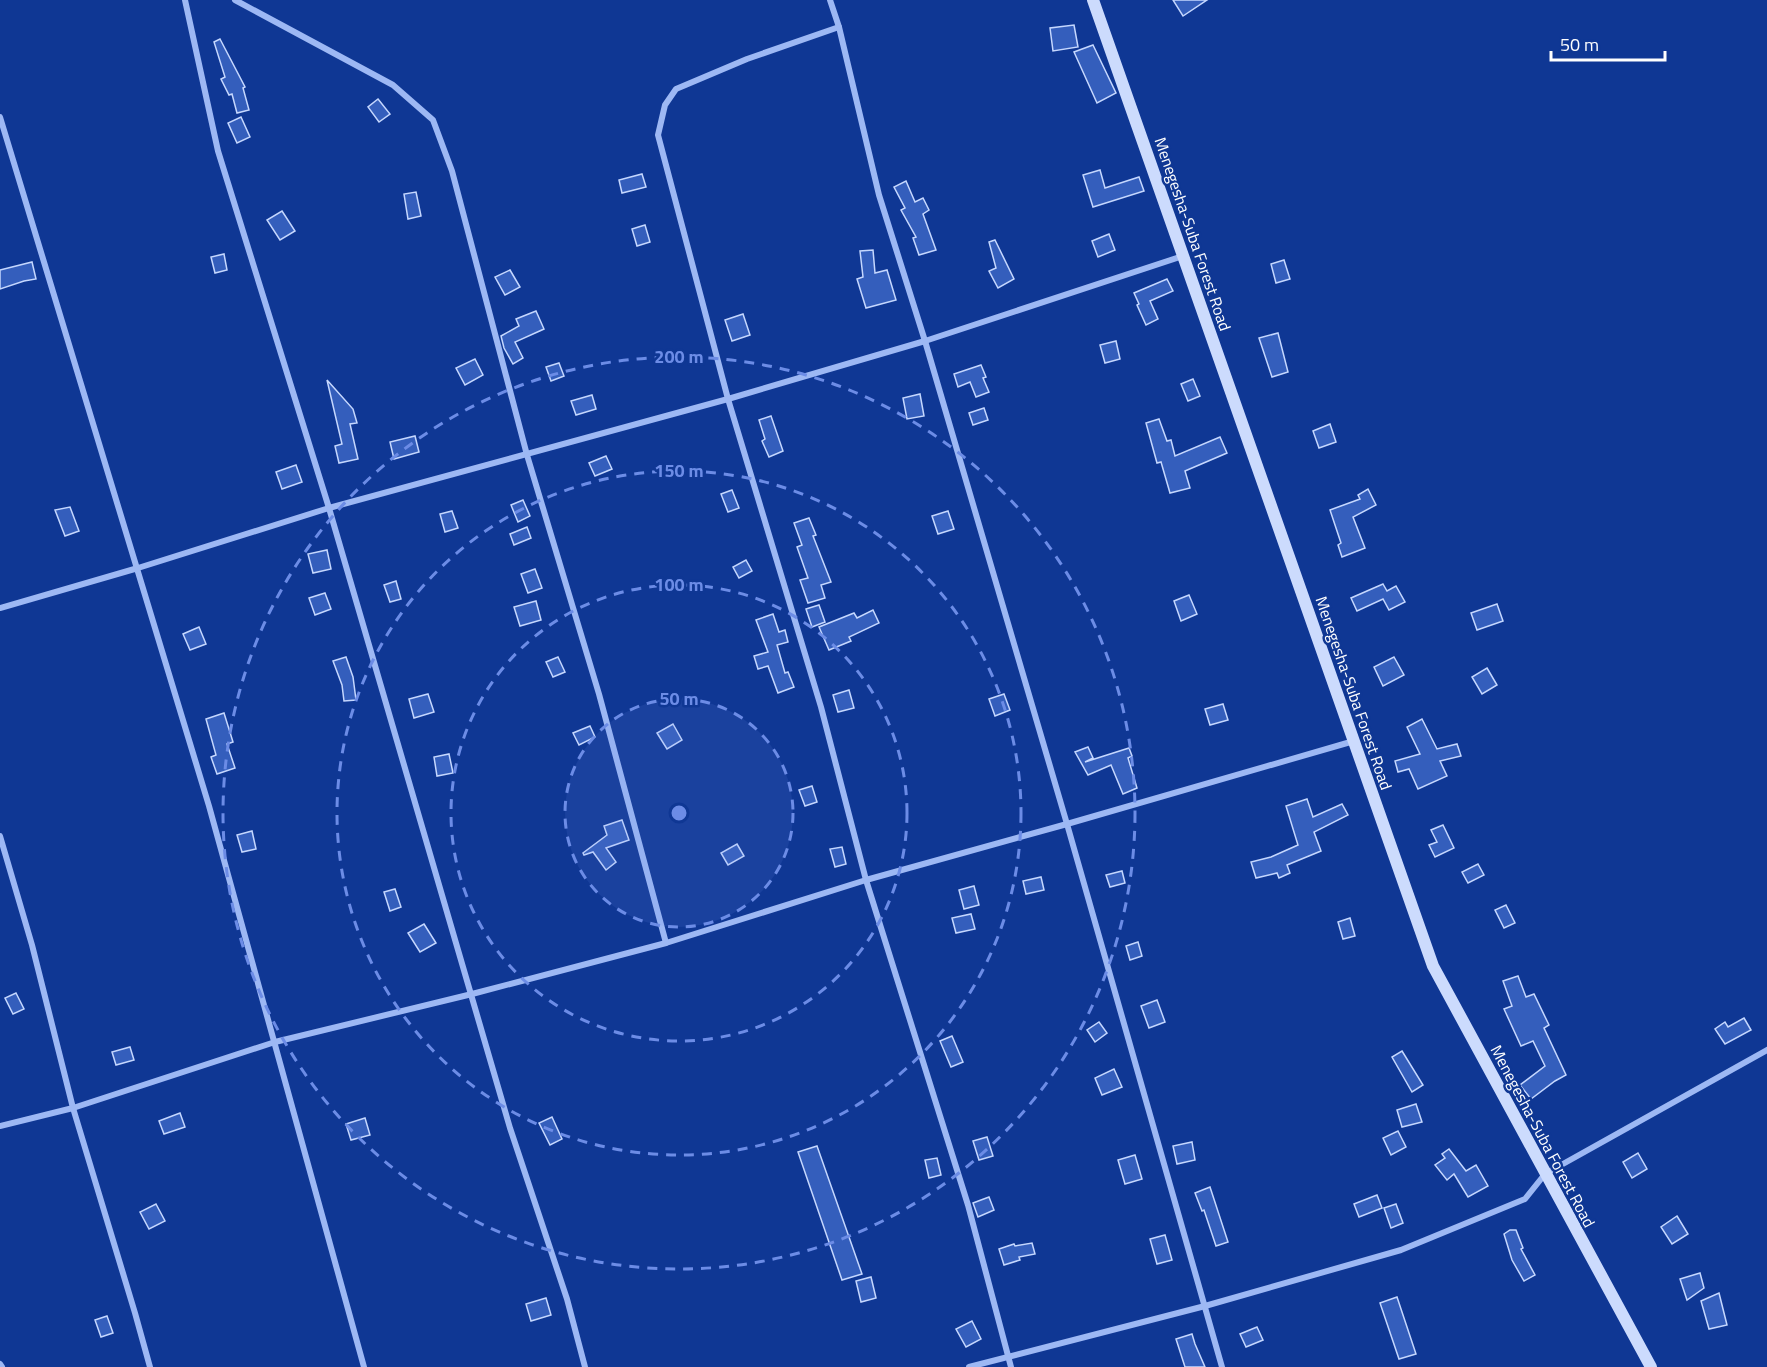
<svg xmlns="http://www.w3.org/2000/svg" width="1767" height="1367" viewBox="0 0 1767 1367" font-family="'Titillium Web',sans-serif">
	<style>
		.building { fill: #345ebc; stroke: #c5d7fe; stroke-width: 1.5 }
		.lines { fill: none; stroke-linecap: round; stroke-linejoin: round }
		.street { stroke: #9db8f4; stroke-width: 6 }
		.secondary { stroke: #ccdbfd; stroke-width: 12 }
		.ring { fill: none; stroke: #6c8ce6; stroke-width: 3; stroke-dasharray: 10 8 }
		.labels { text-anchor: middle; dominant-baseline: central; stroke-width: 5; stroke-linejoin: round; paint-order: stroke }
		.street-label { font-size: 16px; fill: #fff; stroke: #0f3794 }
		.centre { fill: #6c8ce6; stroke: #0f3794; stroke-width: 3 }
		.ring-label { font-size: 18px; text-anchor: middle; font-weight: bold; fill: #6c8ce6; stroke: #0f3794; stroke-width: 5; stroke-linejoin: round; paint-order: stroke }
	</style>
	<rect width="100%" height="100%" fill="#0f3794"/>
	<g class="building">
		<polygon points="1173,0 1207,0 1183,16"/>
		<polygon points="1074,25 1078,47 1053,51 1050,28"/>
		<polygon points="220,39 245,87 243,88 249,110 237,113 232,94 229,95 221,79 225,77 214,42"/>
		<polygon points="1093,45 1116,93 1097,103 1074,52"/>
		<polygon points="378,99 390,114 379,122 368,107"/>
		<polygon points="241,117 250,137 237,143 228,123"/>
		<polygon points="1100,170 1105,188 1139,177 1144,191 1093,207 1083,175"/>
		<polygon points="642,174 646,187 622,193 619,180"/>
		<polygon points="906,181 915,202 923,198 929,210 923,214 936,250 919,255 913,238 916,237 901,210 905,208 894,187"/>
		<polygon points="416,192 421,216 408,219 404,194"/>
		<polygon points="282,211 295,231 280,240 267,220"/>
		<polygon points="645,225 650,242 637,246 632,229"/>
		<polygon points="1109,234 1115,250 1098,257 1092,241"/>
		<polygon points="995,240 1014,279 998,288 989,271 996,268 989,242"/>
		<polygon points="873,250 875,273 887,270 896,300 866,308 857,279 863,277 860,251"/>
		<polygon points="224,254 227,270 215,273 211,257"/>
		<polygon points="1284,260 1290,279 1276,283 1271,264"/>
		<polygon points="32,262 36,279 24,281 0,289 0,270"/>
		<polygon points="510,270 520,287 505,295 495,277"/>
		<polygon points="1167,279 1173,291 1150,301 1158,319 1146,325 1137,305 1139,304 1134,293"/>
		<polygon points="536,311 544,329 515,342 523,358 513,364 504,348 501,336 519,326 516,319"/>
		<polygon points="743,314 750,335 732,341 725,320"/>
		<polygon points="1278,333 1288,372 1272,377 1259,338"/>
		<polygon points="1116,341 1120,359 1105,363 1100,345"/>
		<polygon points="475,359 483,375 465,385 456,368"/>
		<polygon points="559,363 564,376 551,381 546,367"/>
		<polygon points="981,365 986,377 983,378 989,392 976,397 970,382 958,387 954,374"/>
		<polygon points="1193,379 1200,396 1188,401 1181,384"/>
		<polygon points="327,380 353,409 357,423 350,424 358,459 339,463 335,446 342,444"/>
		<polygon points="920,394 924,416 907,419 903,398"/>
		<polygon points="592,395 596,409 576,415 571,401"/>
		<polygon points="984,408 988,420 973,425 969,413"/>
		<polygon points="771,416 783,451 769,457 762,441 765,439 759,420"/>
		<polygon points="1159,419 1167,441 1171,440 1175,456 1220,437 1227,453 1185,471 1190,488 1170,493 1161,462 1157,463 1146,423"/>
		<polygon points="1330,424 1336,442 1319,448 1313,431"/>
		<polygon points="415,436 419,452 394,459 390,442"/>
		<polygon points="606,456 612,469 595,476 589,463"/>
		<polygon points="296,465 302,482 282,489 276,472"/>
		<polygon points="1368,489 1376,505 1353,517 1365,548 1342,557 1338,545 1341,543 1330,510 1360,499 1358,495"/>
		<polygon points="732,490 739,508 728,512 721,494"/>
		<polygon points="523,500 530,516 518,522 511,505"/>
		<polygon points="70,507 79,531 65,536 55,510"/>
		<polygon points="452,511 458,528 445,532 440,514"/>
		<polygon points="948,511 954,529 938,534 932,516"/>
		<polygon points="809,518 816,535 813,536 831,582 821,585 825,598 808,603 800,580 808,578 797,547 802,545 794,523"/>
		<polygon points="527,527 531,538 514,545 510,534"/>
		<polygon points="327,550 331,569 313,573 308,554"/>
		<polygon points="746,560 752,571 739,578 733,567"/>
		<polygon points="535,569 542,588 528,593 521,574"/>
		<polygon points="396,581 401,599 390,602 384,585"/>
		<polygon points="1383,584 1387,591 1396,586 1405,602 1389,610 1383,599 1357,611 1351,598"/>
		<polygon points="325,593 331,609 315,615 309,598"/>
		<polygon points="1189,595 1197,614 1181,621 1174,601"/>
		<polygon points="536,601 541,620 520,626 514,607"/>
		<polygon points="1497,604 1503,621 1477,630 1471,613"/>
		<polygon points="819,605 825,622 812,627 806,609"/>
		<polygon points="873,610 879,623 849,637 851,641 829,650 819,627 854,613 857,618"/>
		<polygon points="773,614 779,632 785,630 788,642 777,645 785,673 788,672 794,687 778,693 768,666 758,669 754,656 768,652 756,620"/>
		<polygon points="199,627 206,644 190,650 183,634"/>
		<polygon points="346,657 353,677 356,700 344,701 342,685 333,661"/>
		<polygon points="558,657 565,672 553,677 546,662"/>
		<polygon points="1394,657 1404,675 1383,686 1374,667"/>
		<polygon points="1487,668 1497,685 1482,694 1472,677"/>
		<polygon points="849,690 854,708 838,712 833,695"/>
		<polygon points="428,694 434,712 414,718 409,699"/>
		<polygon points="1004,694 1010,710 995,716 989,699"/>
		<polygon points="1223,704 1228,720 1210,725 1205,709"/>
		<polygon points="224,713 233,742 227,744 235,768 217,774 211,757 216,755 206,719"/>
		<polygon points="1422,719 1437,749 1457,744 1461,756 1440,761 1447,776 1418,789 1409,769 1398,772 1395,761 1420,754 1407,727"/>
		<polygon points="673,724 682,740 667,749 657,733"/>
		<polygon points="590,726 595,737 579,745 573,733"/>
		<polygon points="1088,747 1093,758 1085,762 1129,748 1132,756 1128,758 1137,788 1123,794 1111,765 1088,775 1075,752"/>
		<polygon points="449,754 453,773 437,776 434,757"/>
		<polygon points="812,786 817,802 805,806 799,790"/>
		<polygon points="1307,799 1313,817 1342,804 1348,815 1314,832 1321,851 1287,865 1290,873 1279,878 1277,873 1256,878 1251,862 1271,857 1298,845 1286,806"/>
		<polygon points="622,820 629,840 606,848 616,862 606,870 593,852 584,855 583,853 607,835 604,826"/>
		<polygon points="1443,825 1454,848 1435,857 1429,845 1437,842 1431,830"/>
		<polygon points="252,831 256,849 242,852 237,835"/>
		<polygon points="737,844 744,856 728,865 721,853"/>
		<polygon points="842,847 846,864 835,867 830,849"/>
		<polygon points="1478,864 1484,875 1468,883 1462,872"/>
		<polygon points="1122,871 1125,883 1110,887 1106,875"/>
		<polygon points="1041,877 1044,890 1026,894 1023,881"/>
		<polygon points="974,886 979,905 964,909 959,890"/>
		<polygon points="395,889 401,907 390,911 384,892"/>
		<polygon points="1506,905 1515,923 1504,928 1495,910"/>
		<polygon points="971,914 975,929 956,933 952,918"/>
		<polygon points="1350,918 1355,936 1343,939 1338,922"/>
		<polygon points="424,924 436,943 420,952 408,933"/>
		<polygon points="1138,942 1142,956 1130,960 1126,946"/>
		<polygon points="1518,976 1526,997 1534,994 1549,1025 1544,1028 1566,1075 1555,1081 1531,1099 1520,1085 1545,1066 1533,1041 1521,1046 1504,1009 1512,1006 1503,981"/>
		<polygon points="16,993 24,1009 13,1014 5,998"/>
		<polygon points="1157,1000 1165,1022 1149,1028 1141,1006"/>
		<polygon points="1744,1018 1751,1030 1725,1044 1715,1029 1725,1022 1728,1027"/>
		<polygon points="1099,1022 1107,1033 1095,1042 1087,1030"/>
		<polygon points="952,1036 963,1062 951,1067 940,1041"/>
		<polygon points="130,1047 134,1060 116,1065 112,1052"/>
		<polygon points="1402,1051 1423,1085 1412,1092 1392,1057"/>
		<polygon points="1114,1069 1122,1087 1102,1095 1095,1078"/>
		<polygon points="1416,1104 1422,1122 1402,1127 1397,1110"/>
		<polygon points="180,1113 185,1127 164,1134 159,1121"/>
		<polygon points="552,1117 562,1139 550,1145 539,1123"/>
		<polygon points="365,1118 370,1135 351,1140 346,1124"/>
		<polygon points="1398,1131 1406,1147 1391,1155 1383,1138"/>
		<polygon points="987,1137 993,1156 979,1160 973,1141"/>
		<polygon points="1192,1142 1195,1160 1177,1164 1173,1146"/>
		<polygon points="817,1146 862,1274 842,1280 798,1152"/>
		<polygon points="1449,1149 1466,1171 1476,1165 1488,1186 1468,1197 1454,1174 1447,1180 1435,1165 1445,1158 1442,1154"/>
		<polygon points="1638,1153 1647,1169 1632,1178 1623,1162"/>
		<polygon points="1135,1155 1142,1179 1125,1184 1118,1160"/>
		<polygon points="937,1158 941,1175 929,1178 925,1160"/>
		<polygon points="1210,1187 1228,1242 1216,1246 1204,1210 1202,1211 1195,1193"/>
		<polygon points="1377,1195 1382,1208 1359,1217 1354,1204"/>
		<polygon points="989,1197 994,1210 978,1217 973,1203"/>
		<polygon points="156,1204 165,1221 149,1229 140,1212"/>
		<polygon points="1396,1204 1403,1223 1391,1228 1384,1208"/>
		<polygon points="1677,1216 1688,1234 1672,1244 1661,1227"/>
		<polygon points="1510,1230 1516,1230 1523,1248 1521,1249 1535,1275 1524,1281 1512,1260 1504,1234"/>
		<polygon points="1165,1235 1172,1260 1157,1264 1150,1239"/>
		<polygon points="1032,1243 1035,1254 1019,1257 1020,1260 1004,1265 999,1249 1014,1244 1015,1246"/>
		<polygon points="1700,1273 1704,1288 1687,1300 1680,1279"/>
		<polygon points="871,1277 876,1298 861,1302 856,1281"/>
		<polygon points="1719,1293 1727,1325 1709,1329 1701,1301"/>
		<polygon points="1397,1297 1416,1354 1399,1359 1380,1303"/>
		<polygon points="546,1298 551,1315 531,1321 526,1304"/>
		<polygon points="107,1316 113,1333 101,1337 95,1320"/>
		<polygon points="972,1321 981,1339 966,1347 956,1329"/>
		<polygon points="1257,1327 1263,1340 1246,1347 1240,1334"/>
		<polygon points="1192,1334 1195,1344 1205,1367 1185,1367 1176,1339"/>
	</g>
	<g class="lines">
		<g class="street">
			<polyline points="185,0 218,151 329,508 510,1128 567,1299 585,1367"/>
			<polyline points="235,0 393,85 433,120 452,171 527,455 599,694 666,943"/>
			<polyline points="830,0 839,27 879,195 925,341 1067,824 1222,1367"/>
			<polyline points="839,27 747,59 676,89 665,105 658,135 728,399 821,707 866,880 968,1205 1011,1367"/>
			<polyline points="0,117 209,806 364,1367"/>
			<polyline points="0,608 138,568 329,508 728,399 925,341 1183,256"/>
			<polyline points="0,836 32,945 73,1108 135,1313 150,1367"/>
			<polyline points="0,1126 73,1108 275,1042 472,994 666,943 866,880 1067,824 1354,741"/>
			<polyline points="0,1364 2,1367"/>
			<polyline points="969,1367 1205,1306 1401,1250 1525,1199 1545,1174 1767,1050"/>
		</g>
		<polyline class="secondary" points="1093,0 1433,966 1651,1367"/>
	</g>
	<circle cx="679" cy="813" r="114" fill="#6c8ce6" fill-opacity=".12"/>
	<g class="ring">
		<circle cx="679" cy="813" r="114"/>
		<circle cx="679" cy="813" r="228"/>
		<circle cx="679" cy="813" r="342"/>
		<circle cx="679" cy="813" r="456"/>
	</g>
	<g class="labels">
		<g class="street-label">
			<text transform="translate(1193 234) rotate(71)">Menegesha-Suba Forest Road</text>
			<text transform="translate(1354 693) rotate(71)">Menegesha-Suba Forest Road</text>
			<text transform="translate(1543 1136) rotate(62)">Menegesha-Suba Forest Road</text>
		</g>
	</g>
	<circle cx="679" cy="813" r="9" class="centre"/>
	<g class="ring-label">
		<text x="679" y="363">200 m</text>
		<text x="679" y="477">150 m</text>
		<text x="679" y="591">100 m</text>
		<text x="679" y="705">50 m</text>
	</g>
	<path d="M1551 51v9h114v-9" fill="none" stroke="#ffffff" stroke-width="3"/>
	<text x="1560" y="51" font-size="18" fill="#ffffff" stroke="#0f3794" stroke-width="4.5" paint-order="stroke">50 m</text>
</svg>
